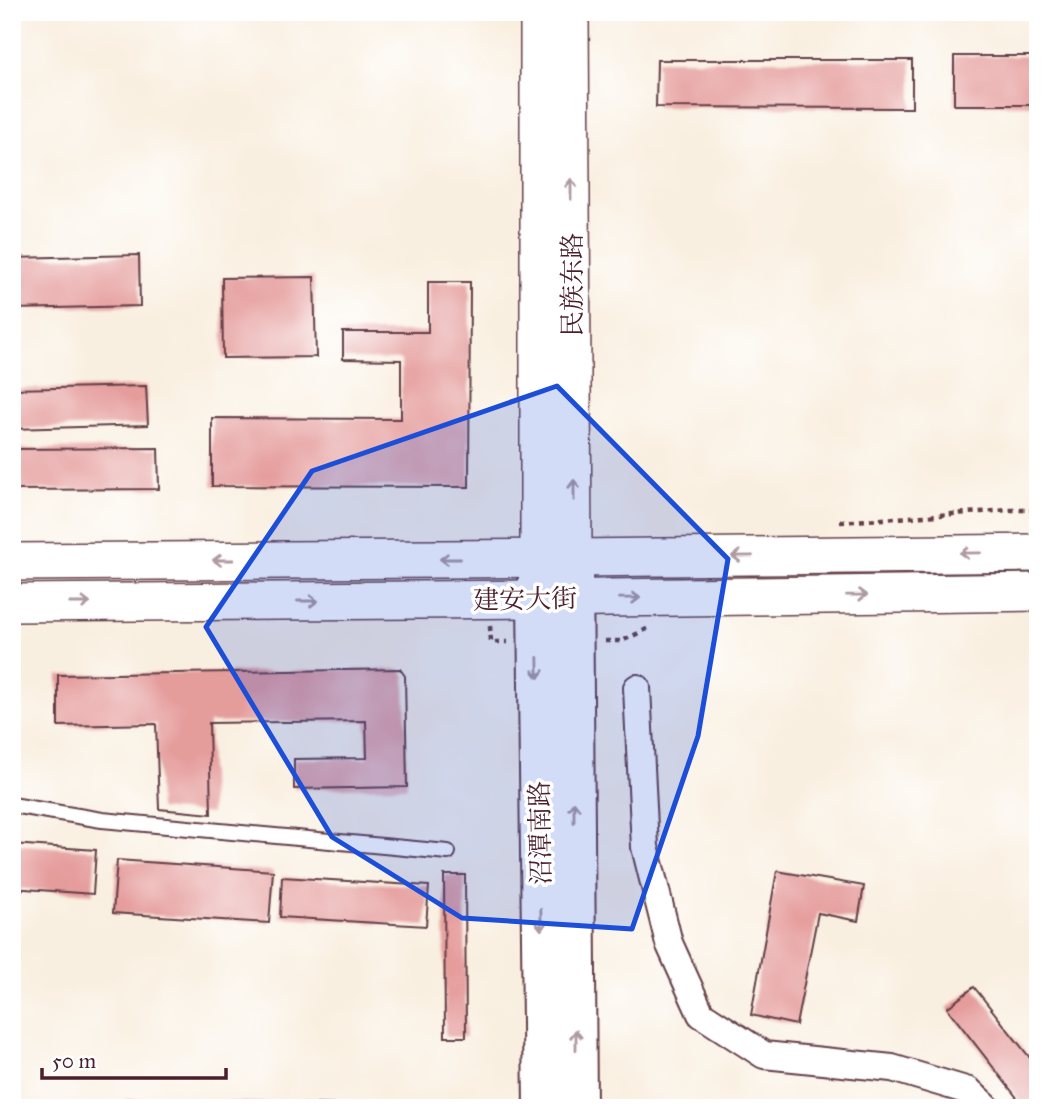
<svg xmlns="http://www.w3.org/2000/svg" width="1050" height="1120" viewBox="0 0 1050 1120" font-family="'IM FELL Great Primer','Noto Serif SC',serif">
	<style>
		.building { fill: #e59d9c }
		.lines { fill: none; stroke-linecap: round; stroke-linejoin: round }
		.lane-casing { stroke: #643e46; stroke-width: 18 }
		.street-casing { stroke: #643e46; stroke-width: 30 }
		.secondary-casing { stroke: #643e46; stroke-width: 40 }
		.primary-casing { stroke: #643e46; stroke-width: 42 }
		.path { stroke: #643e46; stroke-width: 4.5; stroke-dasharray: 5 5; stroke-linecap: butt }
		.lane { stroke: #fff; stroke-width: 14 }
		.street { stroke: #fff; stroke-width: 26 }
		.secondary { stroke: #fff; stroke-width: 37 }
		.primary { stroke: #fff; stroke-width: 38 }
		.oneway { stroke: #ae9aa0 }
		.marked { fill: #1d4ed8; fill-opacity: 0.2; stroke: #1d4ed8; stroke-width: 5; stroke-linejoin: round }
		.labels { text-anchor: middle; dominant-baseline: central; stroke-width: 7; stroke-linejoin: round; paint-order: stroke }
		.street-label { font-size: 26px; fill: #4a1f2b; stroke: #fff }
	</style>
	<rect width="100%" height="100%" fill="#fff"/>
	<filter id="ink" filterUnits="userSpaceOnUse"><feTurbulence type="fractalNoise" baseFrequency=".0143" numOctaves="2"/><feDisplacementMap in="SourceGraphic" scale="14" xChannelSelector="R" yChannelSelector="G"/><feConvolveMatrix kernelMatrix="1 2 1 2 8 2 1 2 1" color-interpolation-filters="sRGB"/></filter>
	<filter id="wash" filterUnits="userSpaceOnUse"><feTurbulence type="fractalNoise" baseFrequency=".00686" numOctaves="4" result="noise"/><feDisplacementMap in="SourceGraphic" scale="28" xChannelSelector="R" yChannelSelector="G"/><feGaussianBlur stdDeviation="1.57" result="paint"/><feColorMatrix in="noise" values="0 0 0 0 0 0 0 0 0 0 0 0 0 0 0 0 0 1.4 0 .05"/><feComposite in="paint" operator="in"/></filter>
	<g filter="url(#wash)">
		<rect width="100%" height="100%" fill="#f9efe0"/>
		<g id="blocks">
			<g class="building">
				<rect x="954" y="56" width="84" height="49"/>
				<polygon points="657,60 912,60 912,108 656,107"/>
				<polygon points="139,255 140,306 12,309 12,258"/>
				<polygon points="314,277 316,357 223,358 222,278"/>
				<polygon points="428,282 470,282 469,487 212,486 212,418 401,419 401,360 343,359 343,332 428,332"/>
				<polygon points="146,386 148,425 12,429 12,389"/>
				<polygon points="158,448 159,489 12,490 12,449"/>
				<polygon points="400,669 405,676 407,787 294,789 294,759 367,758 366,721 209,723 211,814 159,809 156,724 58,726 58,675"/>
				<polygon points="12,844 96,850 93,894 12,888"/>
				<polygon points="117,860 273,871 269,923 113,913"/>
				<polygon points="777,871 864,886 858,921 818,913 796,1025 751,1015"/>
				<polygon points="444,875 465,875 466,1037 445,1037"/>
				<polygon points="282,877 429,886 426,926 280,917"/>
				<polygon points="974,987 1038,1068 1038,1108 1025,1108 947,1008"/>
				<polygon points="126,1099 346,1105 346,1108 126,1108"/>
			</g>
		</g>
	</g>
	<g filter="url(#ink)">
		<use href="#blocks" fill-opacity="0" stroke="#643e46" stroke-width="2"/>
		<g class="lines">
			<g class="lane-casing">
				<polyline id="lane" points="12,805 102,820 448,852"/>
			</g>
			<g class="street-casing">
				<polyline id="street" points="637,688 645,847 669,943 701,1014 764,1055 892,1068 969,1091 987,1108"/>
			</g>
			<g class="secondary-casing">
				<g id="secondary">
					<polyline points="570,12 573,558"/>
					<polyline points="539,558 539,12"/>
					<polyline points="12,562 573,558 1038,553"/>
					<polyline points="12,603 537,599 1038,592"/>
				</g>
			</g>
			<g class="primary-casing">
				<g id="primary">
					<polyline points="539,558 537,599 543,1108"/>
					<polyline points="573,558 577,1108"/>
				</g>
			</g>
			<g class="path">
				<polyline points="840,522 1009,510 1038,510"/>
				<polyline points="490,626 491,642 508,642"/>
				<polyline points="605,641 622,641 649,628"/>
			</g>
			<use href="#lane" class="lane"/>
			<use href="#street" class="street"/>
			<use href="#secondary" class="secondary"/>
			<use href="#primary" class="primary"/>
		</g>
		<defs><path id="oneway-shaft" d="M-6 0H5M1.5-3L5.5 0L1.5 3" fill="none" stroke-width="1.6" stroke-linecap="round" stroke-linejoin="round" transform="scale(1.75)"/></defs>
		<g class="oneway">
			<use href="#oneway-shaft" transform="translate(571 189) rotate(-90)"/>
			<use href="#oneway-shaft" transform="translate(574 490) rotate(-90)"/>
			<use href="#oneway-shaft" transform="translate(970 553) rotate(179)"/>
			<use href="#oneway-shaft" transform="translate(742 556) rotate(179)"/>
			<use href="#oneway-shaft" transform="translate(450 559) rotate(180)"/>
			<use href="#oneway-shaft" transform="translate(223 560) rotate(180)"/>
			<use href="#oneway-shaft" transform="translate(857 595) rotate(-1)"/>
			<use href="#oneway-shaft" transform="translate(630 598) rotate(-1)"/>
			<use href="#oneway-shaft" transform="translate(308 601)"/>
			<use href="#oneway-shaft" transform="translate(80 603)"/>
			<use href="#oneway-shaft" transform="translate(538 668) rotate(89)"/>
			<use href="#oneway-shaft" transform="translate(574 812) rotate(-90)"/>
			<use href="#oneway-shaft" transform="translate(541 920) rotate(89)"/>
			<use href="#oneway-shaft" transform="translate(576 1040) rotate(-90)"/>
		</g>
	</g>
	<path class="marked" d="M 557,386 L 728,559 L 698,736 L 632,929 L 462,918 L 332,837 L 206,627 L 312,471 Z"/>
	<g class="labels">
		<g class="street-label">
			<text transform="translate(572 285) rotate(-90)">民族东路</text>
			<text transform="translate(525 599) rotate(-1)">建安大街</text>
			<text transform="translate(540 833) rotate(-91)">沼潭南路</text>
		</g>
	</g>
	<rect width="1050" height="1120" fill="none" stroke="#fff" stroke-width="42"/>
	<path d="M42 1068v10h184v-10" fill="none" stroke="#4a1f2b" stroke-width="3.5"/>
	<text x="52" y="1068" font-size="21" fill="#4a1f2b" stroke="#ffffff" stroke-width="5" paint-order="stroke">50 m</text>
</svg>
